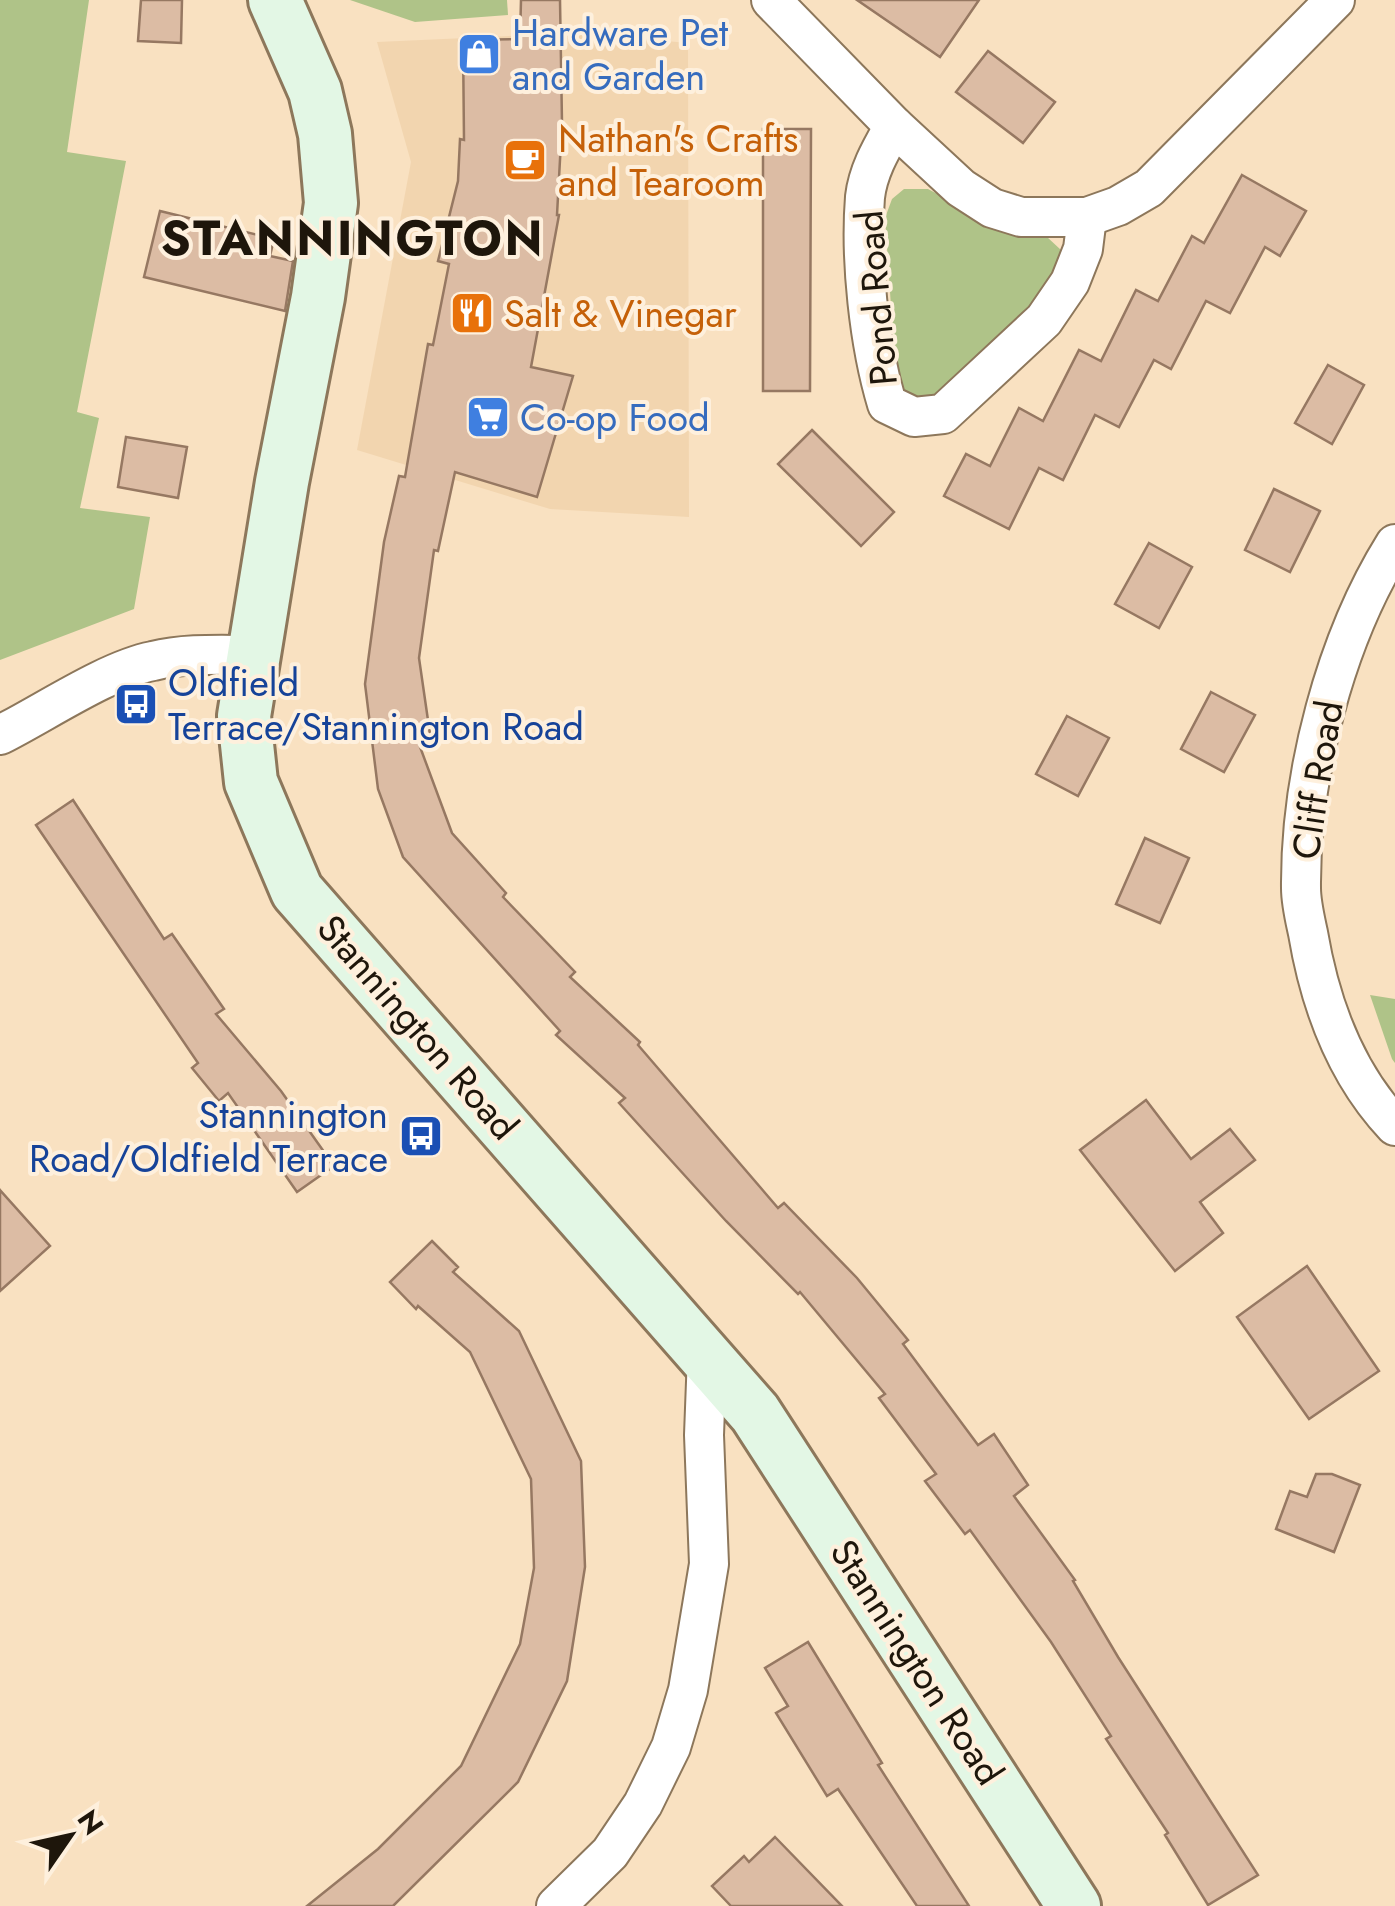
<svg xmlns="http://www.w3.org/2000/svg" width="1395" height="1906" viewBox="0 0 1395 1906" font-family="Jost,sans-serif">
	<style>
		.built { fill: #f2d5af }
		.green { fill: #afc388 }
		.building { fill: #dcbca4; stroke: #967862; stroke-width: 2.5 }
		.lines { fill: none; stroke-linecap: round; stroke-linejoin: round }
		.street-casing { stroke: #8d775b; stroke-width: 42 }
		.secondary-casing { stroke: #8d775b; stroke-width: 58 }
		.street { stroke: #fff; stroke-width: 38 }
		.secondary { stroke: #e3f7e5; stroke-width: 52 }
		.labels { text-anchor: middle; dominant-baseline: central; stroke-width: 8; stroke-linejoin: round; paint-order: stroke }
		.shop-label { font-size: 38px; fill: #366cbe; stroke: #fef0dd; text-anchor: start }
		.food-label { font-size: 38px; fill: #c56008; stroke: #fef0dd; text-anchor: start }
		.street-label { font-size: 38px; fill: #1e160b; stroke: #fef0dd }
		.transit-label { font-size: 38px; fill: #164399; stroke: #fef0dd; text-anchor: start }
		.district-label { font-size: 48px; font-weight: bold; letter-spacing: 2.5px; fill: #1e160b; stroke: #fef0dd }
	</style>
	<rect width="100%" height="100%" fill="#f9e1c1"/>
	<polygon class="built" points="577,33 688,43 689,517 550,509 357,450 411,162 377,42"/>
	<g class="green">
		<polygon points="0,0 89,0 67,152 126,161 77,412 99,418 80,508 150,517 134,609 0,660"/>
		<polygon points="350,0 507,0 508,15 415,22"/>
		<polygon points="904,189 928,189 1003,229 1047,237 1061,250 1060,271 1043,299 930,398 910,399 896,380 885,218 892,199"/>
		<polygon points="1370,995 1395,999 1395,1063 1392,1059"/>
	</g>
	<g class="building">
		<polygon points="141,0 182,0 181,43 138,41"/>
		<polygon points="521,0 560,0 562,123 557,215 559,215 531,367 573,376 537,497 455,472 438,551 434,550 419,658 430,734 416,736 452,833 506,893 503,897 575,972 570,977 640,1042 638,1045 778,1208 784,1203 857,1278 908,1340 903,1344 978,1445 994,1434 1028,1485 1014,1496 1075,1580 1073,1581 1118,1657 1258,1875 1208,1905 1165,1835 1168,1833 1106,1739 1111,1736 1051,1642 970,1530 965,1534 925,1481 936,1474 879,1398 885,1394 800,1292 798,1294 726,1221 619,1103 625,1098 556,1035 560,1031 403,857 378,789 365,684 384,542 399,476 405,477 428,344 433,345 449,264 438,261 458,181 460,139 464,140 463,40 520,39"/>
		<polygon points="857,0 979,0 940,57"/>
		<polygon points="988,51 1055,102 1023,143 956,92"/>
		<polygon points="763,129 811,129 810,391 763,391"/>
		<polygon points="1242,175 1306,211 1280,256 1265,247 1230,313 1206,301 1171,369 1154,360 1119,427 1095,415 1063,480 1039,468 1009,529 944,496 966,454 990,466 1019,408 1043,421 1079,350 1101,361 1136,290 1158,301 1192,236 1204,243"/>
		<polygon points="160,211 274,239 270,256 293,261 285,311 144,277"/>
		<polygon points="1328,365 1364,385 1332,444 1295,423"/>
		<polygon points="812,430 894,512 861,546 778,464"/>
		<polygon points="126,437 187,447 178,498 118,487"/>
		<polygon points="1274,489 1320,511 1290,572 1245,550"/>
		<polygon points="1149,543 1192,567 1159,628 1115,604"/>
		<polygon points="1211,692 1255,715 1224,772 1181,749"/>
		<polygon points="1067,716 1109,738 1078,796 1036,774"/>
		<polygon points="73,800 164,939 172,934 224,1009 216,1014 281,1091 334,1166 297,1192 228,1093 219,1101 192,1068 198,1063 36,825"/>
		<polygon points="1145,838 1189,858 1160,923 1116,904"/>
		<polygon points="1146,1100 1191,1159 1230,1129 1255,1160 1200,1202 1223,1233 1175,1271 1080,1150"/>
		<polygon points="0,1190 50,1246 0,1291"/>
		<polygon points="432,1241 458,1267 453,1272 519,1331 581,1461 585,1567 567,1681 518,1782 393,1906 307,1906 378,1849 461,1766 520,1644 534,1568 531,1479 470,1352 418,1306 416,1309 390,1282"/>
		<polygon points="1307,1266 1379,1371 1309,1419 1237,1317"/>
		<polygon points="1316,1474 1332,1474 1360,1485 1334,1552 1276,1529 1290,1491 1307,1497"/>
		<polygon points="808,1642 882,1763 878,1765 969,1906 917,1906 838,1789 827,1796 776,1713 788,1706 765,1668"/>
		<polygon points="775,1837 842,1906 731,1906 712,1886 744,1856 749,1862"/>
	</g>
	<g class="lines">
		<g class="street-casing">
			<g id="street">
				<polyline points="771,0 894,126 961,188 992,208 1021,217 1087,217 1118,206 1149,188 1335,0"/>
				<path d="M 894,126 C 881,149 868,171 865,197 C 860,260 869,344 887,404 L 914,417 L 943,414 L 1044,320 L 1070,282 L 1083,249 L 1087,217"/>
				<path d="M 1395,544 C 1335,640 1300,775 1301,888 C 1301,903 1305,919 1308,933 C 1320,1004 1345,1073 1395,1126"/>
				<path d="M 0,735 C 44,713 107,670 153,661 C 186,653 219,655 253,655"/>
				<polyline points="556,1906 610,1853 643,1804 671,1747 688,1690 709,1564 704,1435 707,1355"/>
			</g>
		</g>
		<g class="secondary-casing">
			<polyline id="secondary" points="275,0 315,91 325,134 331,203 318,297 282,482 244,716 251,782 297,891 755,1413 1074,1906"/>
		</g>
		<use href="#street" class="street"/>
		<use href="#secondary" class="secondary"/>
	</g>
	<defs>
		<g id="shop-square" transform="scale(2.25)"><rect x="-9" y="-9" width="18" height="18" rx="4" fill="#3f7fe0" stroke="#fef0dd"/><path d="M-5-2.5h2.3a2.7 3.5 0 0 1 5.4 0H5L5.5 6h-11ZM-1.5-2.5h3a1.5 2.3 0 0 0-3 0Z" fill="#fff"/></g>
		<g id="cafe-square" transform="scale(2.25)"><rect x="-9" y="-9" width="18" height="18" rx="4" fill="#e8710a" stroke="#fef0dd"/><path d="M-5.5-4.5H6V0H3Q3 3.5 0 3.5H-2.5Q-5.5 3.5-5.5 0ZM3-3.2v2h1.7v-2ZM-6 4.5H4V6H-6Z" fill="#fff"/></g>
		<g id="restaurant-square" transform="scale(2.25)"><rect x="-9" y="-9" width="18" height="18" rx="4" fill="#e8710a" stroke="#fef0dd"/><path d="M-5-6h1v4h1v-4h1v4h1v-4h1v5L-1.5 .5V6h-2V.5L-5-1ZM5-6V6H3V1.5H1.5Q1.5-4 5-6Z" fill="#fff"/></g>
		<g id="supermarket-square" transform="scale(2.25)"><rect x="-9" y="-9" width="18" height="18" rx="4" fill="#3f7fe0" stroke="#fef0dd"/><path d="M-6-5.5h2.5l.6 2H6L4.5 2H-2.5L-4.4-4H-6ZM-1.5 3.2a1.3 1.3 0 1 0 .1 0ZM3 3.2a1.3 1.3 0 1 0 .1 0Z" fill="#fff"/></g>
		<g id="bus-square" transform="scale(2.25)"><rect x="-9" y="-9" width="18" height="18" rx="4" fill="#1a4fb4" stroke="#fef0dd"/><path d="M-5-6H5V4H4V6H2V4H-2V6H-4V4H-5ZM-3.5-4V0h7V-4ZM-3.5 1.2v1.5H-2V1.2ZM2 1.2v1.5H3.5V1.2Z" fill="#fff"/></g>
	</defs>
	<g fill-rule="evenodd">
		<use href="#shop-square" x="479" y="54"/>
		<use href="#cafe-square" x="525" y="160"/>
		<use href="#restaurant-square" x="472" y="313"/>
		<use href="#supermarket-square" x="488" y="417"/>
		<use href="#bus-square" x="136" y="704"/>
		<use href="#bus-square" x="421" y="1136"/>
	</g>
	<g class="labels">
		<g class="shop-label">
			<text x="512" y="32">Hardware Pet<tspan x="512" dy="44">and Garden</tspan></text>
			<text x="520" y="417">Co-op Food</text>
		</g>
		<g class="food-label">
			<text x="558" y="138">Nathan's Crafts<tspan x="558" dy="44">and Tearoom</tspan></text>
			<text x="504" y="313">Salt &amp; Vinegar</text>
		</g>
		<g class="street-label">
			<text transform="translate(876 298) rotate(-95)">Pond Road</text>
			<text transform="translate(1317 780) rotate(-81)">Cliff Road</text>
			<text transform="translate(418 1027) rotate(49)">Stannington Road</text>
			<text transform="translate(917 1662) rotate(57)">Stannington Road</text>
		</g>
		<g class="transit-label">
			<text x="168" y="682">Oldfield<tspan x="168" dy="44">Terrace/Stannington Road</tspan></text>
			<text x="388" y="1114" text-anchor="end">Stannington<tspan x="388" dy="44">Road/Oldfield Terrace</tspan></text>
		</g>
		<g class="district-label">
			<text x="353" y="238">STANNINGTON</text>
		</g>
	</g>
	<g transform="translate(70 1836) rotate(56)" stroke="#fef0dd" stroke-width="8" paint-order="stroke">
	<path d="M0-8L18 38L0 25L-18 38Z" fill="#1e160b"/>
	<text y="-15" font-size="28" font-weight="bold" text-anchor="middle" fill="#1e160b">N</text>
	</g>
</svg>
